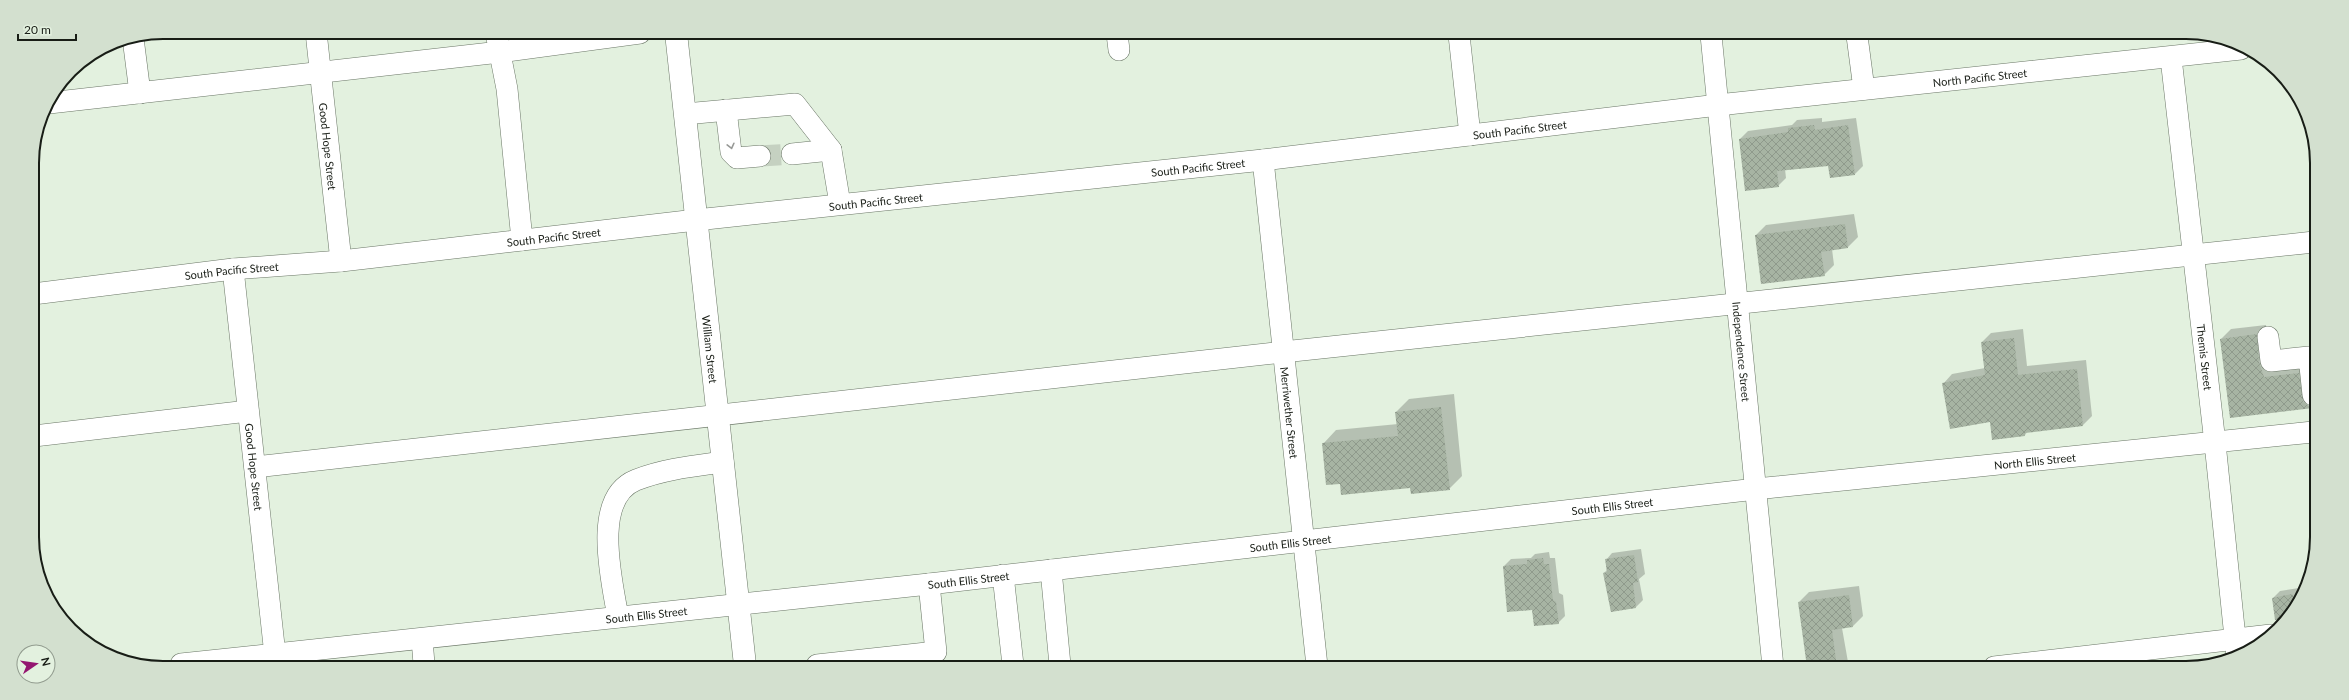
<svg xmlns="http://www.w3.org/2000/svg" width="2349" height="700" viewBox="0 0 2349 700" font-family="Lato,sans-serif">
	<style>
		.shadow { fill: #0003 }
		.building { fill: url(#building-cross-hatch) }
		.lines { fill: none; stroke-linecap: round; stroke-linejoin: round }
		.minor-tunnel { stroke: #c5d1c1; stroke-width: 21; stroke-dasharray: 21 10; stroke-linecap: butt }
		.minor-casing { stroke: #6a7666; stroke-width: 22 }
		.major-casing { stroke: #6a7666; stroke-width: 23 }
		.minor { stroke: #fff; stroke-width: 21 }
		.major { stroke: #fff; stroke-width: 22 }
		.oneway { stroke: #979996 }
		.labels { text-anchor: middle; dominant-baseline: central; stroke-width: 3; stroke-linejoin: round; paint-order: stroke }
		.street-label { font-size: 11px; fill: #181d16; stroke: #e3f1df }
		.rim { fill: none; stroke: #181d16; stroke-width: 2 }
	</style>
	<defs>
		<pattern id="building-cross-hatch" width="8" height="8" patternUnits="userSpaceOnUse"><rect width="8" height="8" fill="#a7b4a3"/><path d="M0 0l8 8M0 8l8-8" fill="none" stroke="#8f9a8c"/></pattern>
	</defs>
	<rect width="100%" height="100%" fill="#e3f1df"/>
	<g class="shadow">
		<polygon points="1822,118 1822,122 1856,118 1863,166 1855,174 1829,165 1785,169 1786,178 1778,186 1740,139 1748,131 1792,125 1797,120"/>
		<polygon points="1854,214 1858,237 1848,247 1832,249 1834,265 1824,275 1756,235 1766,225"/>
		<polygon points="2266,325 2269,352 2308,363 2313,399 2304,408 2231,417 2221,339 2231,329"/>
		<polygon points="2023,329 2027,366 2086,360 2092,416 2083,425 2028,431 2025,435 1991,420 1943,384 1952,374 1985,368 1982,342 1991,333"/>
		<polygon points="1454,394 1462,476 1449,489 1341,483 1323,444 1336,430 1398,424 1396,412 1409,399"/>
		<polygon points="1641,549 1645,574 1639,579 1643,600 1636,607 1611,611 1604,573 1607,570 1606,560 1612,553"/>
		<polygon points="1549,552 1550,558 1555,558 1559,593 1563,595 1565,616 1558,623 1533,609 1504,566 1511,559 1531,558 1535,554"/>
		<polygon points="1859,586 1863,616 1853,626 1842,628 1848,662 1843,667 1808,667 1799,602 1809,592"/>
		<polygon points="2299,588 2299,590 2304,590 2295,609 2288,617 2273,598 2280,591"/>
	</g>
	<g class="building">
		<polygon points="1814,125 1815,130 1848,125 1855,175 1830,178 1828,166 1777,171 1779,187 1745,191 1739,139 1788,132 1788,128"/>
		<polygon points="1845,224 1848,248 1821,252 1825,276 1761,284 1755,235"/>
		<polygon points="2257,334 2259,362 2264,377 2299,373 2303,402 2313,408 2230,418 2220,339"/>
		<polygon points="2014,338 2018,375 2077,369 2083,426 2025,433 2025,436 1992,440 1990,422 1950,429 1942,383 1985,375 1981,342"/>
		<polygon points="1441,407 1450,490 1411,494 1410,488 1341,495 1340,484 1326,485 1322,443 1398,436 1395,412"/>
		<polygon points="1634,555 1638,582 1633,583 1636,608 1611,612 1603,573 1607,572 1605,559"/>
		<polygon points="1543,558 1544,564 1549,564 1553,600 1556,602 1559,624 1534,626 1532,610 1507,612 1503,566 1527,564 1527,560"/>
		<polygon points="2292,594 2293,596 2301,595 2295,609 2287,618 2275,620 2272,598"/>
		<polygon points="1849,595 1853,627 1832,630 1837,667 1807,667 1798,602"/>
	</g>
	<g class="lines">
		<polyline class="minor-tunnel" points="760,156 792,154"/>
		<g class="minor-casing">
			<g id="minor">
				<path id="s1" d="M 316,32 L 341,261"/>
				<polyline points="496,33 507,89 522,240"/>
				<polyline points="1117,34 1119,50"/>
				<polyline points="1459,35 1470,135"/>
				<path id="s2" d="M 1711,35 L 1773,667"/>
				<polyline points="1857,36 1864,89"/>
				<polyline points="133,38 140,93"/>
				<path id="s3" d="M 2171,58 L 2215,443 L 2237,657"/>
				<polyline points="49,103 500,52 640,33"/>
				<polyline points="726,110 731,152 737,158 760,156"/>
				<polyline points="685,114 795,104 831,150 840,204"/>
				<polyline points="792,154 831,150"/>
				<path id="s4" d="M 1263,160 L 1317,666"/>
				<path id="s5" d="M 233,269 L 276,664"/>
				<path id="s6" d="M 33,294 L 233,269 L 341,261 L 696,220 L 1263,160 L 1718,105 L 2241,49"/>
				<polyline points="2268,337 2271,361 2309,357 2313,395"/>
				<polyline points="34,436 248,411"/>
				<polyline points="255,467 1283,352 2314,242"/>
				<polyline points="1051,570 1060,665"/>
				<polyline points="1003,575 1013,665"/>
				<path d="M 618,617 C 612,581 591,498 636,480 C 664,469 694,466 723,462"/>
				<polyline points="422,639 424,664"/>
				<path id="s7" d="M 181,664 L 929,584 L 1756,489 L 2313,432"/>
				<polyline points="817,665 936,652 929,584"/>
				<polyline points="1994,667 2271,635"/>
			</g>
		</g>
		<g class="major-casing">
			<g id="major">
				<path id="s8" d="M 676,33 L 745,665"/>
			</g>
		</g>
		<use href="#minor" class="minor"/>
		<use href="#major" class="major"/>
	</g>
	<defs><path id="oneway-chevron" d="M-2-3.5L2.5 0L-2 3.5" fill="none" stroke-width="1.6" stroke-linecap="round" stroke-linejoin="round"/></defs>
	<use class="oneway" href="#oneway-chevron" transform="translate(731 146) rotate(76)"/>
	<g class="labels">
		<g class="street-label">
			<text stroke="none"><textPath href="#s6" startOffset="1959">North Pacific Street</textPath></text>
			<text stroke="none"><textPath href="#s6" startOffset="1496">South Pacific Street</textPath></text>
			<text stroke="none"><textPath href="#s1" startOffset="115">Good Hope Street</textPath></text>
			<text stroke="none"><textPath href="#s6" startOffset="1172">South Pacific Street</textPath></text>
			<text stroke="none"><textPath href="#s6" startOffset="848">South Pacific Street</textPath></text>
			<text stroke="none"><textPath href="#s6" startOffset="524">South Pacific Street</textPath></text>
			<text stroke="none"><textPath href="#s6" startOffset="200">South Pacific Street</textPath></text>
			<text stroke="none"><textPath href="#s8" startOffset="318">William Street</textPath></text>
			<text stroke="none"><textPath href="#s2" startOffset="318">Independence Street</textPath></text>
			<text stroke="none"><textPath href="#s3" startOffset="301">Themis Street</textPath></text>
			<text stroke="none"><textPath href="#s4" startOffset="254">Merriwether Street</textPath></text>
			<text stroke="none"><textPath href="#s7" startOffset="1865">North Ellis Street</textPath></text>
			<text stroke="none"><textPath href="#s5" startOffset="199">Good Hope Street</textPath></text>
			<text stroke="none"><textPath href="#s7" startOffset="1440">South Ellis Street</textPath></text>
			<text stroke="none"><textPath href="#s7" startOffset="1116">South Ellis Street</textPath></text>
			<text stroke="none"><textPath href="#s7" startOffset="792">South Ellis Street</textPath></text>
			<text stroke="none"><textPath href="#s7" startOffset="468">South Ellis Street</textPath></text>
		</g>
	</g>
	<path d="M0 0H2349V700H0ZM163 39H2186A124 124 0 0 1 2310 163V537A124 124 0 0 1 2186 661H163A124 124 0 0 1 39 537V163A124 124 0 0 1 163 39Z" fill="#d3e0cf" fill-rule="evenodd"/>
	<path class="rim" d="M163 39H2186A124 124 0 0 1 2310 163V537A124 124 0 0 1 2186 661H163A124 124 0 0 1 39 537V163A124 124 0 0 1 163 39Z"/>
	<g transform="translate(36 664) rotate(77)"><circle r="19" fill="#e3f1df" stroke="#929c8f"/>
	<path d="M0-3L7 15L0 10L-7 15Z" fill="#941670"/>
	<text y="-6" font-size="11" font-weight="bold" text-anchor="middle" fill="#181d16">N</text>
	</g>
	<path d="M18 34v6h58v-6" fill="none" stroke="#181d16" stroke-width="2"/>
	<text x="24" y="34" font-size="12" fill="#181d16" stroke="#e3f1df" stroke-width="3" paint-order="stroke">20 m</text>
</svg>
